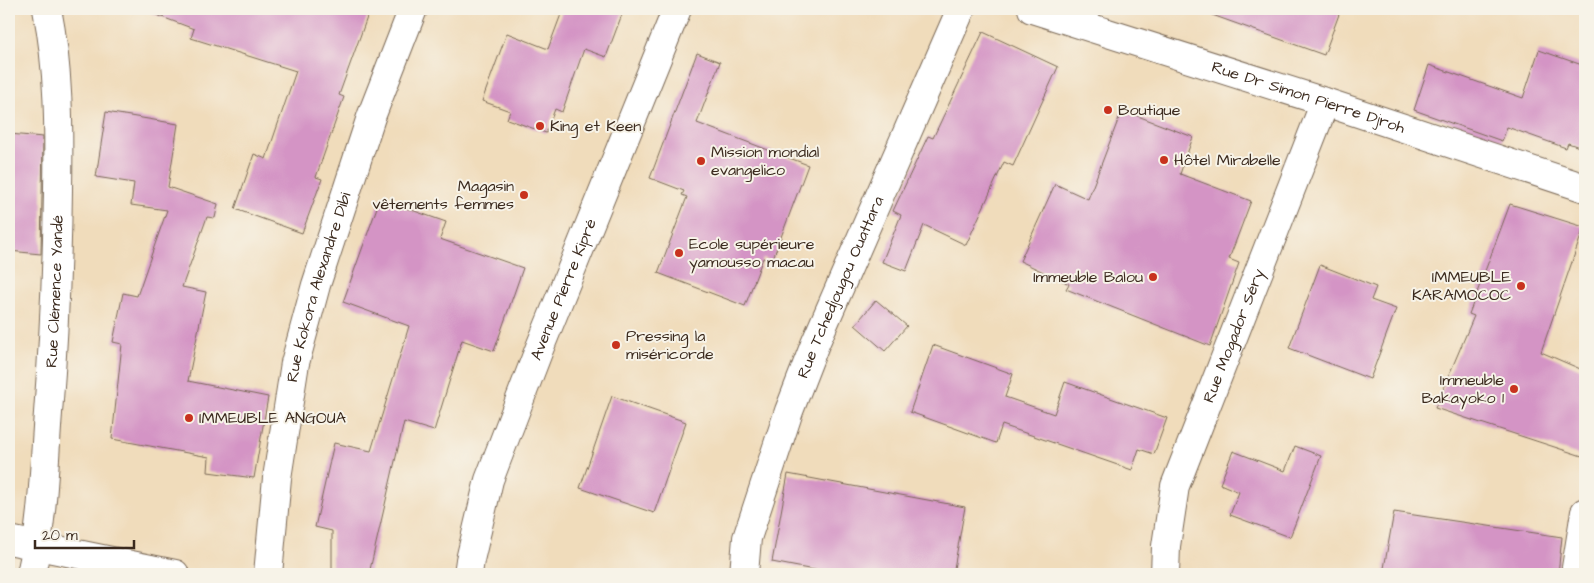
<svg xmlns="http://www.w3.org/2000/svg" width="1594" height="583" viewBox="0 0 1594 583" font-family="'Architects Daughter',sans-serif">
	<style>
		.building { fill: #d494c5 }
		.lines { fill: none; stroke-linecap: round; stroke-linejoin: round }
		.minor-casing { stroke: #7a6855; stroke-width: 30 }
		.minor { stroke: #fff; stroke-width: 28 }
		.poi-dot { fill: #c8321e; stroke: #f7f3e8; stroke-width: 2 }
		.labels { text-anchor: middle; dominant-baseline: central; stroke-width: 4; stroke-linejoin: round; paint-order: stroke }
		.street-label { font-size: 16px; fill: #3b2a1e; stroke: #f7f3e8 }
		.poi-label { font-size: 16px; fill: #3b2a1e; stroke: #f7f3e8; text-anchor: start }
	</style>
	<rect width="100%" height="100%" fill="#f7f3e8"/>
	<filter id="ink" filterUnits="userSpaceOnUse"><feTurbulence type="fractalNoise" baseFrequency=".02" numOctaves="2"/><feDisplacementMap in="SourceGraphic" scale="10" xChannelSelector="R" yChannelSelector="G"/><feConvolveMatrix kernelMatrix="1 2 1 2 8 2 1 2 1" color-interpolation-filters="sRGB"/></filter>
	<filter id="wash" filterUnits="userSpaceOnUse"><feTurbulence type="fractalNoise" baseFrequency=".0096" numOctaves="4" result="noise"/><feDisplacementMap in="SourceGraphic" scale="20" xChannelSelector="R" yChannelSelector="G"/><feGaussianBlur stdDeviation="1.12" result="paint"/><feColorMatrix in="noise" values="0 0 0 0 0 0 0 0 0 0 0 0 0 0 0 0 0 1.4 0 .05"/><feComposite in="paint" operator="in"/></filter>
	<g filter="url(#wash)">
		<rect width="100%" height="100%" fill="#f0dcbb"/>
		<g id="blocks">
			<g class="building">
				<polygon points="146,9 370,9 339,95 344,97 316,177 322,179 302,233 235,209 254,154 266,159 296,71 191,38 194,29 146,11"/>
				<polygon points="563,9 624,9 606,57 584,49 562,112 555,109 546,133 507,119 510,111 482,101 507,33 548,49"/>
				<polygon points="1205,9 1341,9 1324,55 1204,12"/>
				<polygon points="983,32 1058,67 1013,166 1004,162 966,245 924,225 906,271 882,262 901,215 893,211 928,136 933,138"/>
				<polygon points="1539,50 1585,66 1585,149 1568,143 1566,148 1507,127 1502,141 1414,110 1429,65 1523,98"/>
				<polygon points="697,53 720,62 697,123 808,165 772,261 763,258 745,306 658,273 687,197 682,195 684,191 650,178"/>
				<polygon points="1122,110 1193,137 1180,174 1251,201 1229,259 1239,263 1210,346 1066,289 1069,284 1020,261 1055,184 1088,199"/>
				<polygon points="106,112 178,124 168,187 218,204 215,218 207,217 182,287 206,292 188,381 268,397 254,478 208,472 209,457 112,439 122,344 113,342 123,293 137,296 167,210 131,205 134,183 96,177"/>
				<polygon points="9,134 43,137 41,254 9,251"/>
				<polygon points="380,199 446,222 440,239 523,268 494,351 462,340 434,431 404,422 369,574 332,574 332,531 315,527 334,443 371,451 409,326 343,302"/>
				<polygon points="1510,204 1584,227 1541,352 1585,371 1585,457 1435,408 1474,316 1469,314"/>
				<polygon points="1320,265 1376,287 1371,300 1396,309 1370,379 1289,348"/>
				<polygon points="876,300 907,326 885,351 855,325"/>
				<polygon points="933,345 1013,374 1005,397 1054,414 1065,382 1167,418 1154,454 1139,449 1132,470 1002,425 996,443 910,412"/>
				<polygon points="612,396 686,422 654,513 580,488"/>
				<polygon points="1295,446 1321,456 1290,537 1230,515 1239,492 1220,484 1233,451 1285,471"/>
				<polygon points="788,474 965,507 953,574 835,574 772,562"/>
				<polygon points="1394,512 1562,537 1558,574 1383,574"/>
			</g>
		</g>
	</g>
	<g filter="url(#ink)">
		<use href="#blocks" fill-opacity="0" stroke="#7a6855" stroke-width="1"/>
		<g class="lines">
			<g class="minor-casing">
				<g id="minor">
					<path id="s1" d="M 1032,9 L 1325,102 L 1585,188"/>
					<polyline points="9,540 175,574"/>
					<path id="s2" d="M 31,574 C 43,522 44,466 48,413 C 54,338 57,264 58,190 C 59,129 59,68 47,9"/>
					<path id="s3" d="M 268,574 L 277,478 L 295,363 L 316,285 L 371,117 L 413,9"/>
					<path id="s4" d="M 468,574 L 470,560 L 489,480 L 540,347 L 677,9"/>
					<path id="s5" d="M 744,574 L 747,538 L 789,411 L 815,344 L 961,9"/>
					<path id="s6" d="M 1165,574 L 1166,546 L 1175,486 L 1325,102"/>
					<polyline points="1575,574 1585,512"/>
				</g>
			</g>
			<use href="#minor" class="minor"/>
		</g>
	</g>
	<g class="poi-dot">
		<circle cx="1108" cy="110" r="5"/>
		<circle cx="540" cy="126" r="5"/>
		<circle cx="1164" cy="160" r="5"/>
		<circle cx="701" cy="161" r="5"/>
		<circle cx="524" cy="195" r="5"/>
		<circle cx="679" cy="253" r="5"/>
		<circle cx="1153" cy="277" r="5"/>
		<circle cx="1521" cy="286" r="5"/>
		<circle cx="616" cy="345" r="5"/>
		<circle cx="1514" cy="389" r="5"/>
		<circle cx="189" cy="418" r="5"/>
	</g>
	<g class="labels">
		<g class="street-label">
			<text stroke="none"><textPath href="#s1" startOffset="290">Rue Dr Simon Pierre Djroh</textPath></text>
			<text stroke="none"><textPath href="#s3" startOffset="292">Rue Kokora Alexandre Dibi</textPath></text>
			<text stroke="none"><textPath href="#s5" startOffset="304">Rue Tchedjougou Ouattara</textPath></text>
			<text stroke="none"><textPath href="#s4" startOffset="301">Avenue Pierre Kipré</textPath></text>
			<text stroke="none"><textPath href="#s2" startOffset="284">Rue Clémence Yandé</textPath></text>
			<text stroke="none"><textPath href="#s6" startOffset="250">Rue Mogador Séry</textPath></text>
		</g>
		<g class="poi-label">
			<text x="1118" y="110">Boutique</text>
			<text x="550" y="126">King et Keen</text>
			<text x="711" y="152">Mission mondial<tspan x="711" dy="18">evangelico</tspan></text>
			<text x="1174" y="160">Hôtel Mirabelle</text>
			<text x="514" y="186" text-anchor="end">Magasin<tspan x="514" dy="18">vêtements femmes</tspan></text>
			<text x="689" y="244">Ecole supérieure<tspan x="689" dy="18">yamousso macau</tspan></text>
			<text x="1143" y="277" text-anchor="end">Immeuble Balou</text>
			<text x="1511" y="277" text-anchor="end">IMMEUBLE<tspan x="1511" dy="18">KARAMOCOC</tspan></text>
			<text x="626" y="336">Pressing la<tspan x="626" dy="18">miséricorde</tspan></text>
			<text x="1504" y="380" text-anchor="end">Immeuble<tspan x="1504" dy="18">Bakayoko 1</tspan></text>
			<text x="199" y="418">IMMEUBLE ANGOUA</text>
		</g>
	</g>
	<rect width="1594" height="583" fill="none" stroke="#f7f3e8" stroke-width="30"/>
	<path d="M35 540v8h99v-8" fill="none" stroke="#3b2a1e" stroke-width="2.5"/>
	<text x="42" y="540" font-size="15" fill="#3b2a1e" stroke="#f7f3e8" stroke-width="4" paint-order="stroke">20 m</text>
</svg>
